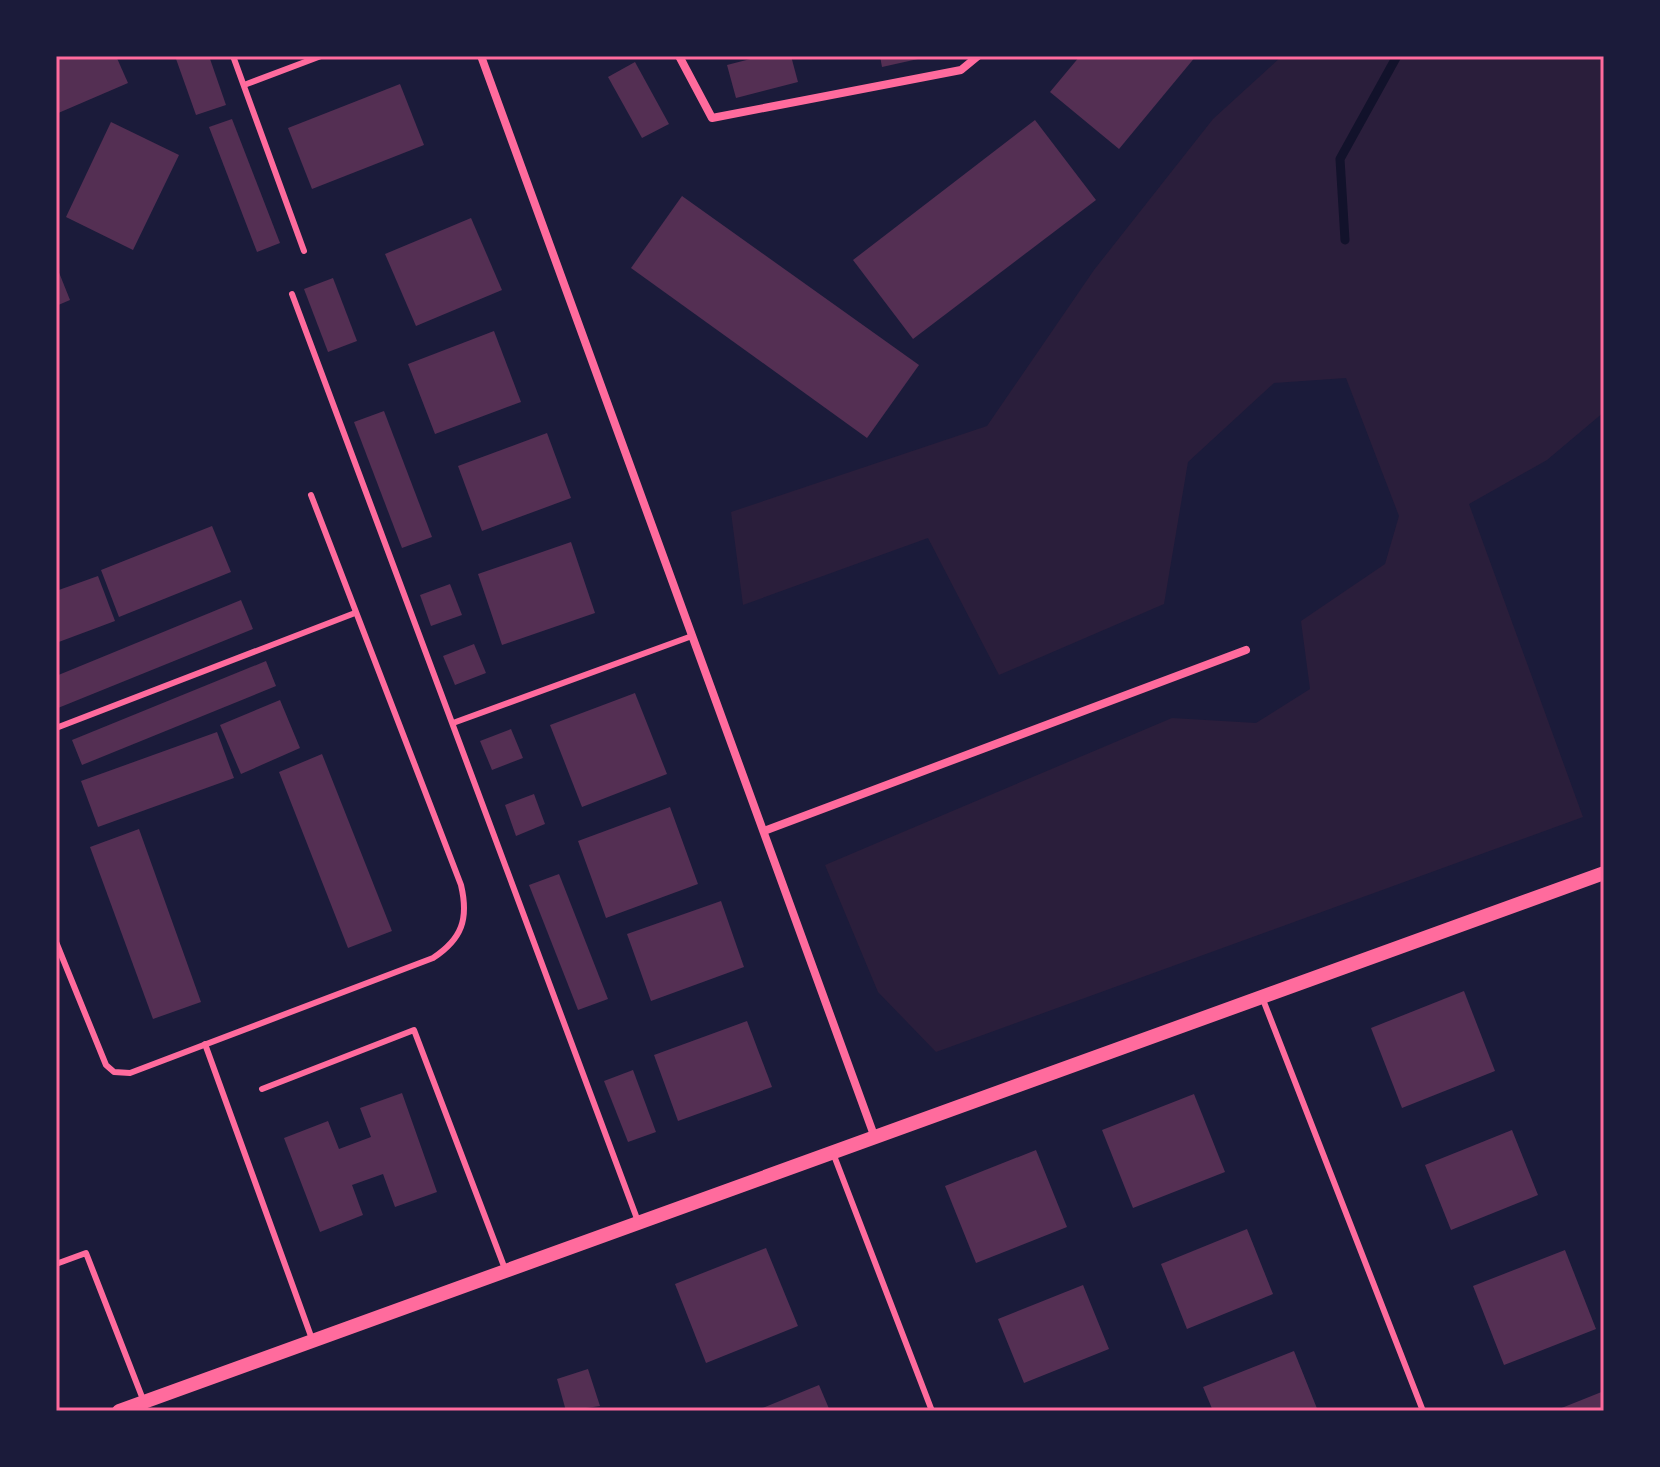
<svg xmlns="http://www.w3.org/2000/svg" width="1660" height="1467" viewBox="0 0 1660 1467" font-family="'Crimson Pro',serif">
	<style>
		.green { fill: #2a1e3b }
		.lines { fill: none; stroke-linecap: round; stroke-linejoin: round }
		.stream { stroke: #12122b; stroke-width: 9 }
		.building { fill: #542f53 }
		.service { stroke: #ff6b9d; stroke-width: 6 }
		.minor { stroke: #ff6b9d; stroke-width: 8 }
		.tertiary { stroke: #ff6b9d; stroke-width: 14 }
		.neatline { fill: none; stroke: #ff6b9d; stroke-width: 3 }
	</style>
	<rect width="100%" height="100%" fill="#1b1b3a"/>
	<polygon class="green" points="1282,56 1604,56 1604,412 1547,460 1469,504 1583,817 936,1052 878,992 825,865 1172,718 1256,723 1310,689 1301,621 1385,564 1399,516 1346,378 1274,383 1188,462 1164,604 999,675 928,538 743,605 731,512 987,426 1094,270 1213,119"/>
	<g class="lines">
		<polyline class="stream" points="1345,240 1340,159 1397,56"/>
	</g>
	<g class="building">
		<polygon points="56,56 116,56 128,83 56,114"/>
		<polygon points="175,56 209,56 226,105 196,115"/>
		<polygon points="762,56 791,56 798,82 736,98 727,65"/>
		<polygon points="880,56 927,56 927,57 882,67"/>
		<polygon points="1080,56 1196,56 1119,149 1050,92"/>
		<polygon points="635,62 669,124 642,138 608,77"/>
		<polygon points="400,84 424,145 312,189 288,128"/>
		<polygon points="232,119 280,243 257,252 209,127"/>
		<polygon points="1035,120 1096,200 913,339 853,260"/>
		<polygon points="111,122 179,155 133,250 66,217"/>
		<polygon points="682,196 919,365 867,438 631,268"/>
		<polygon points="471,218 502,290 416,326 385,254"/>
		<polygon points="56,265 70,300 56,306"/>
		<polygon points="333,278 357,341 328,352 304,289"/>
		<polygon points="494,331 521,402 435,434 408,364"/>
		<polygon points="384,411 432,537 402,548 354,422"/>
		<polygon points="547,433 571,498 482,531 458,466"/>
		<polygon points="212,526 231,572 119,617 101,570"/>
		<polygon points="571,542 595,613 502,645 478,574"/>
		<polygon points="98,576 115,621 56,643 56,591"/>
		<polygon points="450,584 462,615 431,626 420,595"/>
		<polygon points="241,600 253,629 58,708 56,676"/>
		<polygon points="474,644 486,673 455,685 443,656"/>
		<polygon points="266,661 276,686 82,765 72,740"/>
		<polygon points="635,693 667,774 582,807 550,725"/>
		<polygon points="280,700 300,748 241,774 220,725"/>
		<polygon points="511,729 523,758 492,770 480,741"/>
		<polygon points="217,732 234,778 98,827 81,781"/>
		<polygon points="322,754 392,931 348,948 279,772"/>
		<polygon points="534,794 545,824 516,836 505,805"/>
		<polygon points="670,807 698,884 606,918 578,841"/>
		<polygon points="139,829 201,1002 153,1019 90,847"/>
		<polygon points="559,874 608,999 578,1010 529,885"/>
		<polygon points="721,901 744,967 651,1001 627,934"/>
		<polygon points="1464,991 1495,1071 1402,1108 1371,1028"/>
		<polygon points="747,1021 772,1087 678,1121 654,1055"/>
		<polygon points="633,1070 656,1132 628,1142 604,1081"/>
		<polygon points="402,1093 437,1192 395,1207 383,1174 352,1185 363,1215 320,1232 284,1138 328,1121 339,1149 371,1137 360,1108"/>
		<polygon points="1194,1094 1225,1172 1133,1208 1102,1130"/>
		<polygon points="1512,1130 1538,1195 1451,1230 1425,1165"/>
		<polygon points="1036,1150 1067,1227 976,1263 945,1186"/>
		<polygon points="1247,1229 1273,1294 1187,1329 1161,1264"/>
		<polygon points="766,1248 798,1326 706,1363 675,1284"/>
		<polygon points="1565,1250 1596,1329 1504,1365 1473,1286"/>
		<polygon points="1083,1285 1109,1349 1024,1383 998,1319"/>
		<polygon points="1294,1351 1318,1411 1213,1411 1203,1387"/>
		<polygon points="588,1369 600,1406 566,1411 557,1379"/>
		<polygon points="819,1385 830,1411 755,1411"/>
		<polygon points="1604,1391 1604,1411 1554,1411"/>
	</g>
	<g class="lines">
		<g class="service">
			<polyline points="233,56 304,251"/>
			<polyline points="244,85 321,56"/>
			<polyline points="292,294 639,1224"/>
			<polyline points="453,723 692,636"/>
			<polyline points="56,728 355,613"/>
			<path d="M 56,942 L 106,1065 L 114,1072 L 130,1073 L 433,958 C 462,939 469,919 461,885 L 311,495"/>
			<polyline points="1262,997 1423,1411"/>
			<polyline points="205,1044 312,1339"/>
			<polyline points="262,1089 414,1030 505,1269"/>
			<polyline points="833,1153 932,1411"/>
			<polyline points="56,1264 86,1253 144,1402"/>
		</g>
		<g class="minor">
			<polyline points="481,56 875,1138"/>
			<polyline points="679,56 712,118 961,70 978,56"/>
			<polyline points="764,831 1246,650"/>
		</g>
		<polyline class="tertiary" points="119,1411 1604,873"/>
	</g>
	<rect width="1660" height="1467" fill="none" stroke="#1b1b3a" stroke-width="116"/>
	<rect x="58" y="58" width="1544" height="1351" class="neatline"/>
</svg>
